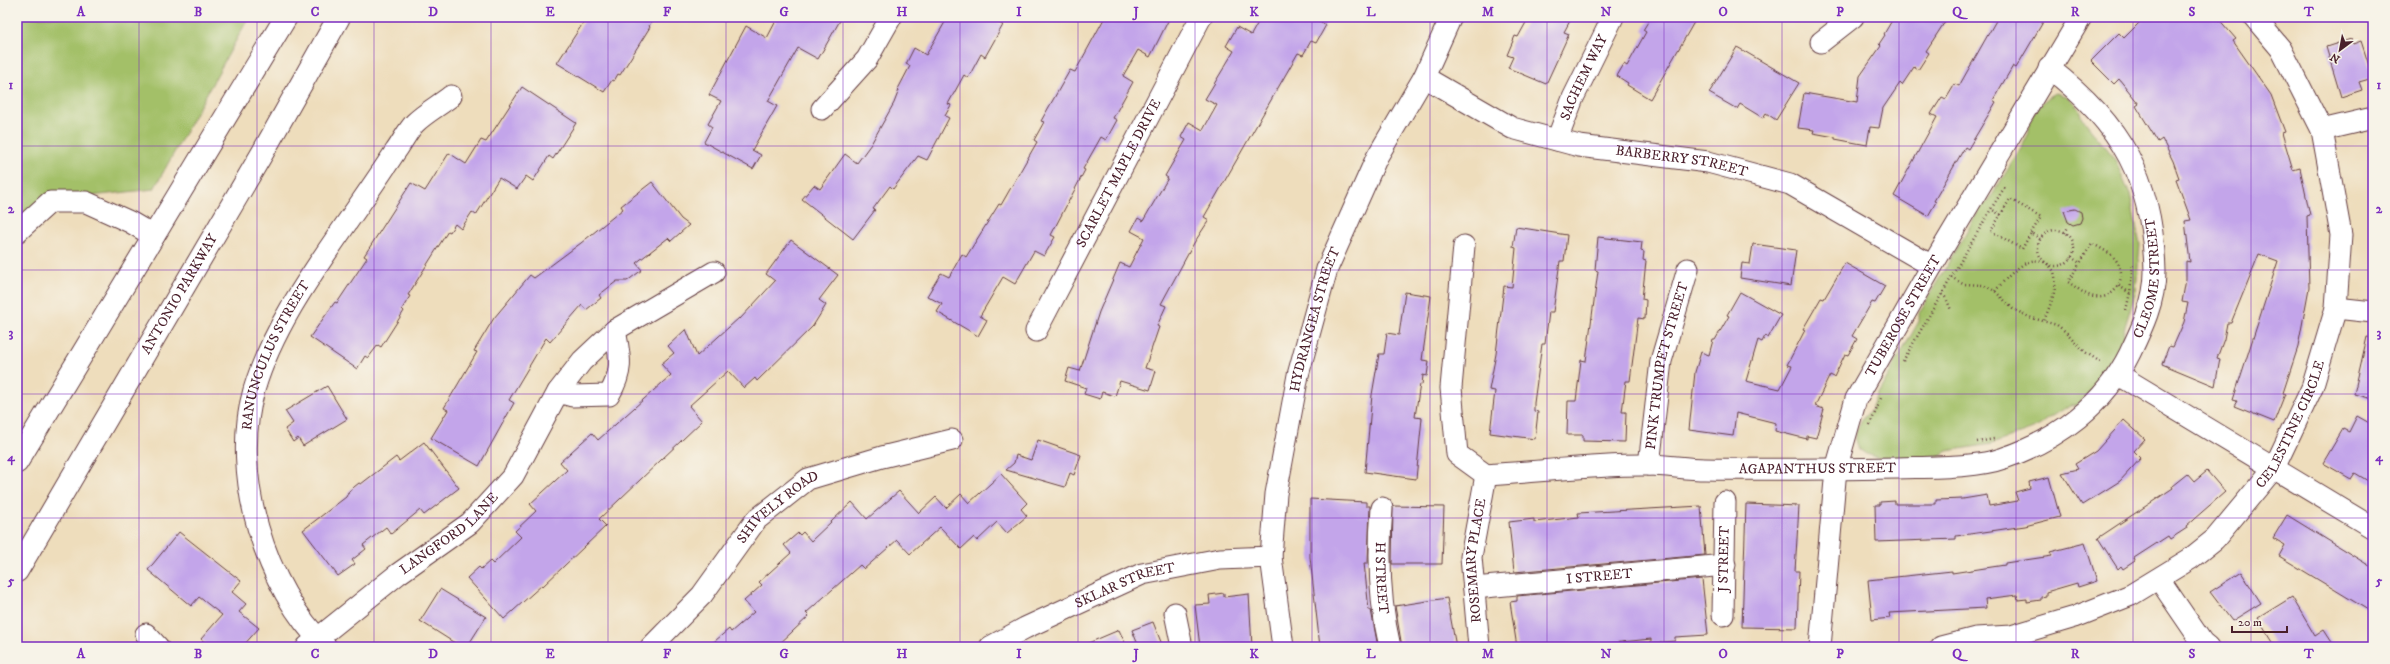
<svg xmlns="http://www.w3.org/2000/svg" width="2390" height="664" viewBox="0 0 2390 664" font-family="'IM FELL DW Pica',serif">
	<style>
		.green { fill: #a3c067; stroke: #767049 }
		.building { fill: #c3a5ea }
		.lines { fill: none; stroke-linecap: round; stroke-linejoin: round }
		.minor-casing { stroke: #633c41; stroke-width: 23 }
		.major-casing { stroke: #633c41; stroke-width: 24 }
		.path { stroke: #633c41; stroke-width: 2.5; stroke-dasharray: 1 3; stroke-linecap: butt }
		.minor { stroke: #fff; stroke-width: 21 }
		.major { stroke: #fff; stroke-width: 22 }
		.grid { fill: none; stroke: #7b2cbf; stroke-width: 1; stroke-opacity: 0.55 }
		.labels { text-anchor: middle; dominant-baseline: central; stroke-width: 3; stroke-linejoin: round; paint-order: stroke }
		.street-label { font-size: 14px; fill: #4a1f2b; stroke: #f7f3e8 }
		.neatline { fill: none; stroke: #7b2cbf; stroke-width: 1.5 }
		.grid-label { font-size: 13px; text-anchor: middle; font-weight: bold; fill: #7b2cbf }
	</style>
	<rect width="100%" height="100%" fill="#f7f3e8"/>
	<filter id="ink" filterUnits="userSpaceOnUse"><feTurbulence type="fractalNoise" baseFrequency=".025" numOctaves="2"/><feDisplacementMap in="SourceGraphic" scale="8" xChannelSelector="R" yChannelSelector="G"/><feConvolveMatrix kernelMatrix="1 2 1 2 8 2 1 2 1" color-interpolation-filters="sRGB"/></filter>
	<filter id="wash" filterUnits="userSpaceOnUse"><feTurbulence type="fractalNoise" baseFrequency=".012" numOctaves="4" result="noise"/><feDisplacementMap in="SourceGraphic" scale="16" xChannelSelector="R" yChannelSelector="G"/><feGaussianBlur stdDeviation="0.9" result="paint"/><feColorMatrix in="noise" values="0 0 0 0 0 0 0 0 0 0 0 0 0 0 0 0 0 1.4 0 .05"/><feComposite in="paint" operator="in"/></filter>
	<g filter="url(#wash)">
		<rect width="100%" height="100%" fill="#eeddbc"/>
		<g class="green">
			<polygon points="17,17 249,17 154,189 73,198 17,246"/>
			<path d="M 2056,93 L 2068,97 L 2080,109 L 2083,119 L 2115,160 L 2130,195 L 2140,245 L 2136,290 L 2123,333 L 2124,343 L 2100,381 L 2078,404 L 2070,405 L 2033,429 L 1992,444 L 1947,451 L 1939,456 L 1883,459 L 1866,454 L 1859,449 L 1856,440 L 1856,432 L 1862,419 L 1869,413 L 1874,401 L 1919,321 L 1919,313 L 1982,205 L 1988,202 L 2028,136 C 2026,119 2041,100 2056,93 Z"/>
		</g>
		<g id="blocks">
			<g class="building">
				<polygon points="587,17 654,17 649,26 650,27 620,75 618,74 614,81 612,80 604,92 557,63"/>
				<polygon points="778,17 842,17 818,59 798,48 768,101 777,106 752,150 761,155 753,169 704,142 712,127 708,124 721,101 709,95 746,26 767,38"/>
				<polygon points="948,17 988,17 1003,25 985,57 981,54 968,78 964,75 948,104 951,105 945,116 949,118 927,160 918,156 893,189 890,186 873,209 875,210 853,239 802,199 814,185 820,189 845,154 857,163 871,144 894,103 899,90 898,89 910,66 906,64 914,48 926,55"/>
				<polygon points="1105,17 1170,17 1150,57 1138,50 1123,76 1133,82 1113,118 1117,120 1106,140 1101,137 1083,169 1085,170 1051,235 1055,237 1044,256 1034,251 1015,284 1003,277 980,316 987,320 978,336 937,312 942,304 927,296 941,273 949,277 962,254 966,257 999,204 1001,205 1037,142 1034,140 1044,122 1041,121 1070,70 1075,72"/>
				<polygon points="1261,17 1312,17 1326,25 1316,43 1311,41 1303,55 1298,53 1204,217 1209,220 1194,243 1161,304 1166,306 1157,326 1159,327 1145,368 1156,371 1150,390 1120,381 1115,396 1102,392 1100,399 1084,394 1086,388 1065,381 1069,368 1080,371 1099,312 1120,263 1129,267 1144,238 1131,231 1138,218 1143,221 1168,178 1165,176 1186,140 1181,137 1189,122 1203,130 1217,105 1205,99 1234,51 1226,46 1237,27 1251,35"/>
				<polygon points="1529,17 1572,17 1564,32 1569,34 1546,84 1508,68 1513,57 1507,55 1515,36 1518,37"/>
				<polygon points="1651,17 1697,17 1650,99 1627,85 1628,83 1617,76 1624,64 1627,66 1646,32 1643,30"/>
				<polygon points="1894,17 1948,17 1926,51 1929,53 1918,70 1914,67 1902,85 1900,83 1883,108 1879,128 1870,127 1867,145 1835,139 1835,137 1813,133 1814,130 1798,128 1804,93 1857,102 1860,76 1881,46 1879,44 1885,35 1884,34"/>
				<polygon points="1998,17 2046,17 2016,68 2013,66 1993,100 1996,102 1968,149 1965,147 1934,201 1936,202 1928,216 1894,196 1937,117 1931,114 1942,97 1946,99 1955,84 1959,86"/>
				<polygon points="2145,17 2217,17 2236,39 2233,41 2271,95 2285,132 2282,133 2293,170 2300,168 2310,215 2307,216 2309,288 2298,347 2283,393 2285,394 2274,422 2234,406 2237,401 2233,400 2278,261 2259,254 2231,323 2227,323 2224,339 2217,358 2220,359 2215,386 2162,364 2169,346 2173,347 2184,322 2188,303 2182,302 2186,279 2186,261 2190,262 2185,221 2191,220 2176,179 2179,178 2173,161 2162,139 2158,142 2136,106 2139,104 2119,79 2114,84 2091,61 2119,33 2124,38"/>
				<polygon points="2351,39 2353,44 2361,41 2373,78 2359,82 2362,90 2341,97 2326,47"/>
				<polygon points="1737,47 1799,83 1776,120 1766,113 1763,118 1740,104 1737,109 1709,93"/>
				<polygon points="522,87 576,123 553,159 549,156 533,181 526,176 517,189 499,178 476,215 472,212 461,229 455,224 450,232 448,231 408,295 410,296 402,309 404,311 381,347 378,345 368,358 365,356 357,369 310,337 335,302 337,303 367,258 364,256 411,183 425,191 449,153 466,164 481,140 486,142"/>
				<polygon points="652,182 681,219 689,225 671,241 668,238 636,263 642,270 627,281 617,281 599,295 601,298 586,310 582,305 550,342 546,338 509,400 514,403 479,466 431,438 448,410 444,408 477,352 474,351 494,318 530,275 534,278 581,243 623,209 621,206"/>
				<polygon points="2075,209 2081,212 2082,218 2080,223 2073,225 2068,222 2064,211"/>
				<polygon points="1516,227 1567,235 1564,261 1560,261 1553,312 1549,312 1545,344 1542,344 1534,403 1534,411 1538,412 1535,439 1490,433 1495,391 1489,390 1496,354 1504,286 1512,287 1516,248 1513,247"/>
				<polygon points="1598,237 1642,242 1641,251 1644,252 1643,260 1646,261 1642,299 1646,300 1645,319 1638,318 1630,381 1626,381 1622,412 1626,412 1625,442 1583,441 1583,435 1567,435 1568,401 1576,401 1581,360 1586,361 1598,271 1595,270"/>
				<polygon points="791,240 838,275 819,300 826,305 813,326 757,381 755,378 744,388 728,371 689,406 702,421 599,519 606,526 543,586 542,585 504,619 467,578 479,567 481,569 490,561 493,564 521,537 515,531 536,511 530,504 567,470 560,462 592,433 598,440 671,375 661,364 674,353 668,346 686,329 697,356 739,318 740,319 775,281 766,274"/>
				<polygon points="1753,244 1796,250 1791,286 1740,278 1742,263 1750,264"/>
				<polygon points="1845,263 1885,286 1875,303 1872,302 1852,336 1857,339 1848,355 1845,354 1834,377 1830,375 1815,406 1824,409 1816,438 1807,436 1807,439 1775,431 1776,423 1736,413 1733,436 1689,430 1695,372 1701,352 1709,355 1713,340 1715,340 1729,316 1727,315 1740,292 1781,315 1768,338 1765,336 1762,342 1758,340 1746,381 1780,389 1792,366 1787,365 1805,330 1803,329 1821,298 1824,299"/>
				<polygon points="1405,292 1431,296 1422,360 1429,361 1427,376 1423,375 1422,385 1420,384 1415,417 1422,418 1416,479 1365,472 1372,395 1379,354 1384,354 1387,333 1399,335"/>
				<polygon points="2367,337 2373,338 2373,399 2354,394"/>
				<polygon points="327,386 347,419 303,446 298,438 293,442 285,429 293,423 285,411"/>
				<polygon points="2357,416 2373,425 2373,484 2355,473 2351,479 2323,463 2343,429 2349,432"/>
				<polygon points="2124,420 2145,439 2134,451 2141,458 2120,481 2082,505 2062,473 2078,469 2075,464 2096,451"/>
				<polygon points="1038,440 1081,455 1074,475 1070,473 1065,487 1006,470 1014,463 1016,455 1031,460"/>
				<polygon points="424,442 459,488 424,515 420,510 391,534 386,527 363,545 366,549 352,560 355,564 338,576 303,530 346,497 349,491 359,483 361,484 396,457 399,461"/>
				<polygon points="2207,471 2225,492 2186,526 2187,528 2170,539 2168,536 2134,558 2135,561 2123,569 2121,566 2118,569 2098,538 2173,488 2172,486 2187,474 2194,482"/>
				<polygon points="1001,474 1027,503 1021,509 1027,516 1007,533 997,522 977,541 974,537 961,549 940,527 910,554 897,540 864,569 860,565 806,613 809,616 776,647 708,647 729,629 731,632 754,612 744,601 762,585 759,582 791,553 784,545 798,533 800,535 803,532 811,541 852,502 867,519 899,491 919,513 936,497 946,508 961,494 969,503"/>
				<polygon points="2049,477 2060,517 2025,526 1956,536 1956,539 1876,542 1875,505 1880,505 1880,502 1895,501 1895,504 1936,504 1936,500 1963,499 1987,495 1989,506 2018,501 2015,492 2030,488 2029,482"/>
				<polygon points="1310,499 1366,502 1366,506 1370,506 1368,563 1364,563 1369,610 1371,610 1378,647 1320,647 1310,557"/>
				<polygon points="1746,504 1799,506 1795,571 1799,571 1797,628 1742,627"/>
				<polygon points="1393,506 1444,507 1442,564 1392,564"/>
				<polygon points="1701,506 1705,555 1514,572 1509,522 1534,519 1534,522 1579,517 1578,513"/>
				<polygon points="2287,515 2373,568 2373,613 2279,556 2285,545 2273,538"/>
				<polygon points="179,532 241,581 232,592 246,604 239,612 259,628 242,647 210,647 201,639 222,615 199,597 191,606 148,570"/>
				<polygon points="2085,543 2097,581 2078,587 2077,583 2046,592 2046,596 2041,597 2041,600 2027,602 2027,599 2018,600 2017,595 1985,599 1986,608 1889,613 1890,618 1872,620 1868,580 1952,571 1952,573 2005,565 2005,563 2052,556 2050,552"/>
				<polygon points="2241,572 2261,603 2232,621 2210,592"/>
				<polygon points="1702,579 1708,635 1675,637 1675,641 1651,643 1651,639 1582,646 1582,644 1560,647 1517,647 1510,602 1517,601 1517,596"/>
				<polygon points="440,589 486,617 467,647 461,647 420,621"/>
				<polygon points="1224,593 1224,597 1249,594 1252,647 1200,647 1195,605 1210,604 1209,595"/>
				<polygon points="2292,597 2315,636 2324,630 2335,647 2276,647 2258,618"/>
				<polygon points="1447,598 1456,647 1402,647 1395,606"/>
				<polygon points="1153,622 1163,647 1139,647 1132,630"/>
				<polygon points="1119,630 1127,647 1079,647"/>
			</g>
		</g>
	</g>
	<g filter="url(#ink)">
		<use href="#blocks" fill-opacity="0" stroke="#633c41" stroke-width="1"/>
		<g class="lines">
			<g class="minor-casing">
				<g id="minor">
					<polyline points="1821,42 1853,17"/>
					<path id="s1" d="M 1424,77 L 1512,128 L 1579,146 L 1708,162 L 1790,184 L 1932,266"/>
					<polyline points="822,109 867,59 891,17"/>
					<polyline points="2322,130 2373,118"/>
					<path id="s2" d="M 1557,140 L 1573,98 L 1613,17"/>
					<polyline points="17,232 50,202 86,202 130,222 154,236"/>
					<polyline points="1464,246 1451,388 1457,454 1486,475"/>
					<polyline points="2336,308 2373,312"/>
					<path id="s3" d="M 1036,331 L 1201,17"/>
					<polyline points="2119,375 2373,528"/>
					<path d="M 558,392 L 572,396 L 609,395 C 624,370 620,357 615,330"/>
					<path id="s4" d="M 1649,465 L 1661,361 L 1688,269"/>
					<path id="s5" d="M 1486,475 C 1539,472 1597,464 1649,465 C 1667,465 1686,469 1705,469 C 1769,470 1834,469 1898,468 C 1928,467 1977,468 2004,458 C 2058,440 2105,404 2130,353 C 2142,328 2155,301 2155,272 C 2153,180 2122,124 2049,68"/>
					<path id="s6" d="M 1382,508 C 1378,555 1379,601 1390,647"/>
					<polyline points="2159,579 2202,642 2208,647"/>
					<path id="s7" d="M 1474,588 L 1725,565"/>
					<polyline points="1175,613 1182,647"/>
					<path id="s8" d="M 1723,615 L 1725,502"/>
					<polyline points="146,634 158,647"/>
					<path id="s9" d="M 307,647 L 398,574 L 470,523 L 513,476 L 558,392 L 582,361 L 615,330 L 714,272"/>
					<path id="s10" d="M 326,647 C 265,588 230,474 254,390 C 272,329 312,273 348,221 C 364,198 380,175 395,152 C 402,143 407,131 415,123 C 425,113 440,105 451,96"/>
					<path id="s11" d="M 651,647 L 702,595 L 756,520 L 808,479 L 882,457 L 952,440"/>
					<path id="s12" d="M 990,647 L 1025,628 L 1142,574 L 1220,559 L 1271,557"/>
					<path id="s13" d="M 1283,647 L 1271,557 L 1276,494 L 1298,375 L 1327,269 L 1377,157 L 1424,77 L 1451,17"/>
					<path id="s14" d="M 1479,647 L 1471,557 L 1486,475"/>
					<path id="s15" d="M 1820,647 L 1836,469 L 1856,399 L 1932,266 L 2081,17"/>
					<path id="s16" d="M 1941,647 L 1976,638 L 2011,636 L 2075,617 L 2131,595 L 2190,559 L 2215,539 L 2274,468 L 2312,388 L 2336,308 L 2341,235 L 2322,130 L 2281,49 L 2254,17"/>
				</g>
			</g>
			<g class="major-casing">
				<g id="major">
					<polyline points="17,462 286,17"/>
					<path id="s17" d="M 17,571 L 263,152 L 339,17"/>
				</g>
			</g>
			<g class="path">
				<polyline points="2001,215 1991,209 2006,185"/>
				<circle cx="2056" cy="248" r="18"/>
				<polyline points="2031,233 2041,217 2010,199 1991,231 2022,249 2031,233 2040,239"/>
				<polyline points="2065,233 2068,227"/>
				<path d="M 2071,257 L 2080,263 L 2092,243 C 2099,248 2110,252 2115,259 C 2129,274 2117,300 2095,297 C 2086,296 2076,287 2068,282 L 2080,263"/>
				<polyline points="1951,277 1963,284 1983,285 1995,291 2013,309 2029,317 2057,325 2066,332 2085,352 2102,363"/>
				<polyline points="2119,286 2130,293 2133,263"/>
				<path d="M 1995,291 C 2006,279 2027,252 2046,263 C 2049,265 2053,269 2054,272 C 2059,288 2049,307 2044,321"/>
				<polyline points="1942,294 1946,298 1951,310"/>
				<polyline points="2126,310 2130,293"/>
				<polyline points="1903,361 1991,209"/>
				<polyline points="1870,425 1882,396"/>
				<polyline points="1977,442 1994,439"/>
			</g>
			<use href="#minor" class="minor"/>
			<use href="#major" class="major"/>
		</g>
	</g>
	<path class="grid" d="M 139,17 L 139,647M 257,17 L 257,647M 374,17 L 374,647M 491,17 L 491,647M 608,17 L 608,647M 726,17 L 726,647M 843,17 L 843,647M 960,17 L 960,647M 1078,17 L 1078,647M 1195,17 L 1195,647M 1312,17 L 1312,647M 1430,17 L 1430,647M 1547,17 L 1547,647M 1664,17 L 1664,647M 1782,17 L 1782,647M 1899,17 L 1899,647M 2016,17 L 2016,647M 2133,17 L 2133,647M 2251,17 L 2251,647M 17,146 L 2373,146M 17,270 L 2373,270M 17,394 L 2373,394M 17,518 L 2373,518"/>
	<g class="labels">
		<g class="street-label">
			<text stroke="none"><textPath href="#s2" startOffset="68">SACHEM WAY</textPath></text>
			<text stroke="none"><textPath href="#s1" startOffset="275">BARBERRY STREET</textPath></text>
			<text stroke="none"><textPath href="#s3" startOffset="178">SCARLET MAPLE DRIVE</textPath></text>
			<text stroke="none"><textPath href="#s5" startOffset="766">CLEOME STREET</textPath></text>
			<text stroke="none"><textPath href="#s17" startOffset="321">ANTONIO PARKWAY</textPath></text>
			<text stroke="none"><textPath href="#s15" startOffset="347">TUBEROSE STREET</textPath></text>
			<text stroke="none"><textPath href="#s13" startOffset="333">HYDRANGEA STREET</textPath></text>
			<text stroke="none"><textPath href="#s10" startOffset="318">RANUNCULUS STREET</textPath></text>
			<text stroke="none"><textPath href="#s4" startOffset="101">PINK TRUMPET STREET</textPath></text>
			<text stroke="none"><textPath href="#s16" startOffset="438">CELESTINE CIRCLE</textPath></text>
			<text stroke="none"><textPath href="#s5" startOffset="332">AGAPANTHUS STREET</textPath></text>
			<text stroke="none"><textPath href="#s11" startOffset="190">SHIVELY ROAD</textPath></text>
			<text stroke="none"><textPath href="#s9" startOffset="182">LANGFORD LANE</textPath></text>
			<text stroke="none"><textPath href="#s8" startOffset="56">J STREET</textPath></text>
			<text stroke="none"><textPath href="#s14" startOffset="87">ROSEMARY PLACE</textPath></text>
			<text stroke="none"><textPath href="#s7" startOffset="126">I STREET</textPath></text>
			<text stroke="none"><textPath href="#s6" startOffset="70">H STREET</textPath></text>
			<text stroke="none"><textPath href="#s12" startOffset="149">SKLAR STREET</textPath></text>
		</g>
	</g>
	<rect width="2390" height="664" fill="none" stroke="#f7f3e8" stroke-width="44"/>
	<g transform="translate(2340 50) rotate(212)" stroke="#f7f3e8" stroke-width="3" paint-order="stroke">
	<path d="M0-3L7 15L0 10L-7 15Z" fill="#4a1f2b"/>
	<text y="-6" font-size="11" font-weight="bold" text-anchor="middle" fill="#4a1f2b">N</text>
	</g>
	<path d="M2232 626v6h55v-6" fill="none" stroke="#4a1f2b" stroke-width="2"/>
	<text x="2238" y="626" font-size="12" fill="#4a1f2b" stroke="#f7f3e8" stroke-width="3" paint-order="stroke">20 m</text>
	<rect x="22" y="22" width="2346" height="620" class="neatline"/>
	<g class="grid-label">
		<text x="81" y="16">A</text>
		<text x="198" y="16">B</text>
		<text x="315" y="16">C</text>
		<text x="433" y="16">D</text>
		<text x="550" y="16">E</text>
		<text x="667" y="16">F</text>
		<text x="784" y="16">G</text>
		<text x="902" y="16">H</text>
		<text x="1019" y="16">I</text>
		<text x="1136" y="16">J</text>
		<text x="1254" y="16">K</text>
		<text x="1371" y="16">L</text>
		<text x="1488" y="16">M</text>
		<text x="1606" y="16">N</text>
		<text x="1723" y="16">O</text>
		<text x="1840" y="16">P</text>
		<text x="1957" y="16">Q</text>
		<text x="2075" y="16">R</text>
		<text x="2192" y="16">S</text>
		<text x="2309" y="16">T</text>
		<text x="11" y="89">1</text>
		<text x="2379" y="89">1</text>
		<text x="11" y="213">2</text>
		<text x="2379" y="213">2</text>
		<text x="11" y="337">3</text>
		<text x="2379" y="337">3</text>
		<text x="11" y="461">4</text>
		<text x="2379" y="461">4</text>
		<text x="11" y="585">5</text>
		<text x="2379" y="585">5</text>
		<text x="81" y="658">A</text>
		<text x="198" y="658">B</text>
		<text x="315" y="658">C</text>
		<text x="433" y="658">D</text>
		<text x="550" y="658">E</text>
		<text x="667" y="658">F</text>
		<text x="784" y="658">G</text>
		<text x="902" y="658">H</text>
		<text x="1019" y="658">I</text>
		<text x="1136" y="658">J</text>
		<text x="1254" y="658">K</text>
		<text x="1371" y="658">L</text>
		<text x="1488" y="658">M</text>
		<text x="1606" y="658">N</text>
		<text x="1723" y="658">O</text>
		<text x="1840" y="658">P</text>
		<text x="1957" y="658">Q</text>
		<text x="2075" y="658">R</text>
		<text x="2192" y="658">S</text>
		<text x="2309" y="658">T</text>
	</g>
</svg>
